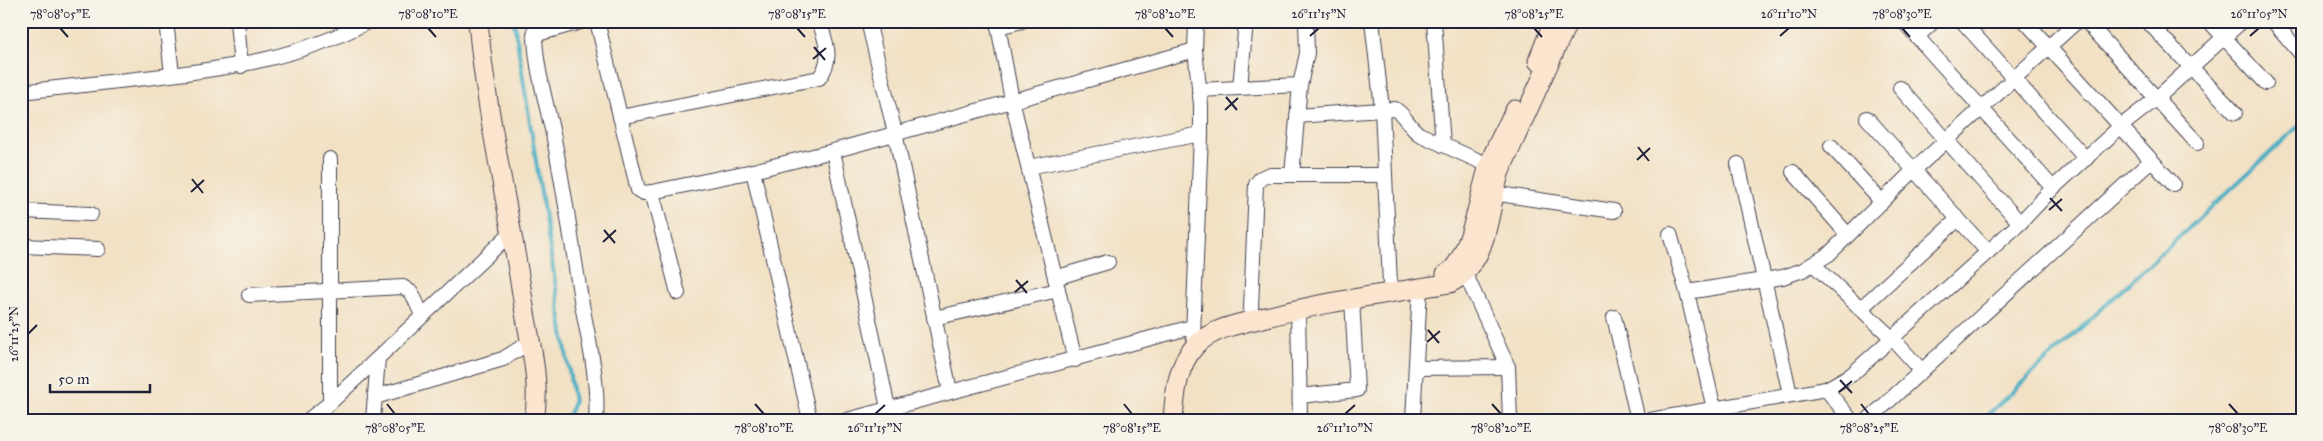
<svg xmlns="http://www.w3.org/2000/svg" width="2323" height="441" viewBox="0 0 2323 441" font-family="'IM FELL Great Primer',serif">
	<style>
		.lines { fill: none; stroke-linecap: round; stroke-linejoin: round }
		.stream { stroke: #44aec3; stroke-width: 4 }
		.street-casing { stroke: #413f50; stroke-width: 16 }
		.secondary-casing { stroke: #413f50; stroke-width: 21 }
		.street { stroke: #fff; stroke-width: 14 }
		.secondary { stroke: #fce5cf; stroke-width: 19 }
		.ticks { fill: none; stroke: #22223b; stroke-width: 2 }
		.neatline { fill: none; stroke: #22223b; stroke-width: 2 }
		.ticks-label { font-size: 12px; text-anchor: middle; fill: #22223b }
	</style>
	<rect width="100%" height="100%" fill="#f7f3e8"/>
	<filter id="ink" filterUnits="userSpaceOnUse"><feTurbulence type="fractalNoise" baseFrequency=".02" numOctaves="2"/><feDisplacementMap in="SourceGraphic" scale="10" xChannelSelector="R" yChannelSelector="G"/><feConvolveMatrix kernelMatrix="1 2 1 2 8 2 1 2 1" color-interpolation-filters="sRGB"/></filter>
	<filter id="wash" filterUnits="userSpaceOnUse"><feTurbulence type="fractalNoise" baseFrequency=".0096" numOctaves="4" result="noise"/><feDisplacementMap in="SourceGraphic" scale="20" xChannelSelector="R" yChannelSelector="G"/><feGaussianBlur stdDeviation="1.12" result="paint"/><feColorMatrix in="noise" values="0 0 0 0 0 0 0 0 0 0 0 0 0 0 0 0 0 1.4 0 .05"/><feComposite in="paint" operator="in"/></filter>
	<g filter="url(#wash)">
		<rect width="100%" height="100%" fill="#f2e1c4"/>
		<g class="lines">
			<g class="stream">
				<polyline points="514,21 574,402 567,420"/>
				<polyline points="1982,420 2302,123"/>
			</g>
		</g>
	</g>
	<g filter="url(#ink)">
		<g class="lines">
			<g class="street-casing">
				<g id="street">
					<polyline points="166,21 172,74"/>
					<polyline points="237,21 241,66"/>
					<path d="M 535,21 C 533,59 545,97 553,134 C 564,188 572,244 581,299 C 588,338 599,380 596,420"/>
					<polyline points="597,21 638,190 644,193 652,192"/>
					<polyline points="868,21 895,133 950,391"/>
					<polyline points="997,21 1012,100 1075,360"/>
					<polyline points="1372,21 1382,109 1390,284"/>
					<polyline points="1434,21 1443,145"/>
					<polyline points="1903,21 2053,188"/>
					<polyline points="1962,21 2086,159"/>
					<polyline points="2025,21 2173,184"/>
					<polyline points="2086,21 2197,143"/>
					<polyline points="2147,21 2235,113"/>
					<polyline points="2209,21 2266,83"/>
					<polyline points="2273,21 2302,55"/>
					<polyline points="21,23 22,21"/>
					<polyline points="998,27 1022,21"/>
					<polyline points="534,35 584,21"/>
					<polyline points="1917,37 1934,21"/>
					<polyline points="1240,88 1246,21"/>
					<polyline points="1900,88 2020,223"/>
					<polyline points="1199,90 1300,85"/>
					<path d="M 21,92 C 65,87 109,82 154,77 C 230,68 300,58 369,21"/>
					<path d="M 1297,116 L 1395,109 C 1406,116 1409,127 1419,134 L 1497,169"/>
					<path d="M 620,117 L 819,78 C 834,59 826,42 819,21"/>
					<polyline points="1867,118 1988,252"/>
					<polyline points="1831,146 1882,202"/>
					<polyline points="833,151 888,408"/>
					<polyline points="330,159 330,403"/>
					<polyline points="1738,164 1790,394"/>
					<polyline points="1028,167 1201,134"/>
					<polyline points="753,171 810,420"/>
					<polyline points="1793,172 1848,235"/>
					<polyline points="1292,175 1300,85 1307,53 1306,21"/>
					<polyline points="1492,193 1614,211"/>
					<polyline points="21,211 91,214"/>
					<polyline points="1670,234 1687,292 1714,409"/>
					<polyline points="21,246 98,249"/>
					<polyline points="1813,264 1893,339 1922,371"/>
					<polyline points="1465,273 1508,367 1510,420"/>
					<polyline points="1055,278 1108,262"/>
					<polyline points="1687,292 1783,277 1803,270 1829,254 1914,170 2077,21"/>
					<polyline points="678,293 652,192 753,171 833,151 1195,50"/>
					<polyline points="249,295 403,287 412,293 422,315"/>
					<polyline points="1298,308 1300,420"/>
					<polyline points="1251,309 1256,184 1261,178 1268,175 1385,175"/>
					<polyline points="1860,309 1958,219"/>
					<polyline points="1614,317 1638,420"/>
					<polyline points="934,318 1058,290"/>
					<polyline points="1193,335 1201,134 1201,105 1195,50 1196,21"/>
					<polyline points="1416,368 1508,367"/>
					<polyline points="1826,389 1851,420"/>
					<polyline points="1300,396 1357,390 1352,299"/>
					<polyline points="375,397 503,359 530,342"/>
					<polyline points="308,420 330,403 513,231"/>
					<polyline points="373,420 378,358"/>
					<polyline points="847,420 1192,327"/>
					<polyline points="1413,420 1420,288"/>
					<polyline points="1650,420 1826,389 1851,375 2020,223 2053,188 2120,127 2157,98 2242,21"/>
					<polyline points="1868,420 2151,161"/>
				</g>
			</g>
			<g class="secondary-casing">
				<g id="secondary">
					<path d="M 478,21 C 486,117 510,211 524,307 C 530,343 541,383 534,420"/>
					<polyline points="1538,61 1554,21"/>
					<path d="M 1446,274 C 1470,263 1480,191 1489,166 C 1495,147 1506,129 1515,110"/>
					<path d="M 1173,420 C 1175,393 1177,365 1196,345 C 1212,329 1237,324 1259,319 C 1321,302 1386,294 1450,283 C 1491,261 1487,210 1500,171 L 1568,21"/>
				</g>
			</g>
			<use href="#street" class="street"/>
			<use href="#secondary" class="secondary"/>
		</g>
	</g>
	<path class="ticks" d="M 60,28 L 68,37M 428,28 L 436,37M 797,28 L 805,37M 1165,28 L 1173,37M 1534,28 L 1542,37M 1902,28 L 1910,37M 1310,36 L 1319,28M 1780,36 L 1789,28M 2250,36 L 2259,28M 814,47 L 825,60M 813,59 L 826,48M 1226,97 L 1237,110M 1225,110 L 1238,98M 1638,147 L 1649,161M 1637,160 L 1650,148M 192,179 L 203,193M 191,192 L 204,180M 2050,198 L 2062,211M 2049,210 L 2062,199M 604,230 L 615,243M 603,242 L 616,230M 1016,280 L 1027,293M 1015,292 L 1028,281M 1428,330 L 1439,343M 28,334 L 37,325M 1427,342 L 1440,331M 1840,380 L 1852,393M 1839,392 L 1852,381M 387,404 L 395,414M 755,404 L 764,414M 1124,404 L 1132,414M 1492,404 L 1501,414M 1861,404 L 1869,414M 2229,404 L 2238,414M 875,414 L 885,405M 1345,414 L 1355,405"/>
	<rect width="2323" height="441" fill="none" stroke="#f7f3e8" stroke-width="55"/>
	<path d="M50 384v8h100v-8" fill="none" stroke="#22223b" stroke-width="2.5"/>
	<text x="58" y="384" font-size="15" fill="#22223b" stroke="#f7f3e8" stroke-width="4" paint-order="stroke">50 m</text>
	<rect x="28" y="28" width="2268" height="386" class="neatline"/>
	<g class="ticks-label">
		<text x="60" y="18">78°08'05"E</text>
		<text x="428" y="18">78°08'10"E</text>
		<text x="797" y="18">78°08'15"E</text>
		<text x="1165" y="18">78°08'20"E</text>
		<text x="1319" y="18">26°11'15"N</text>
		<text x="1534" y="18">78°08'25"E</text>
		<text x="1789" y="18">26°11'10"N</text>
		<text x="1902" y="18">78°08'30"E</text>
		<text x="2259" y="18">26°11'05"N</text>
		<text transform="translate(14 334) rotate(-90)" y="4">26°11'25"N</text>
		<text x="395" y="432">78°08'05"E</text>
		<text x="764" y="432">78°08'10"E</text>
		<text x="875" y="432">26°11'15"N</text>
		<text x="1132" y="432">78°08'15"E</text>
		<text x="1345" y="432">26°11'10"N</text>
		<text x="1501" y="432">78°08'20"E</text>
		<text x="1869" y="432">78°08'25"E</text>
		<text x="2238" y="432">78°08'30"E</text>
	</g>
</svg>
